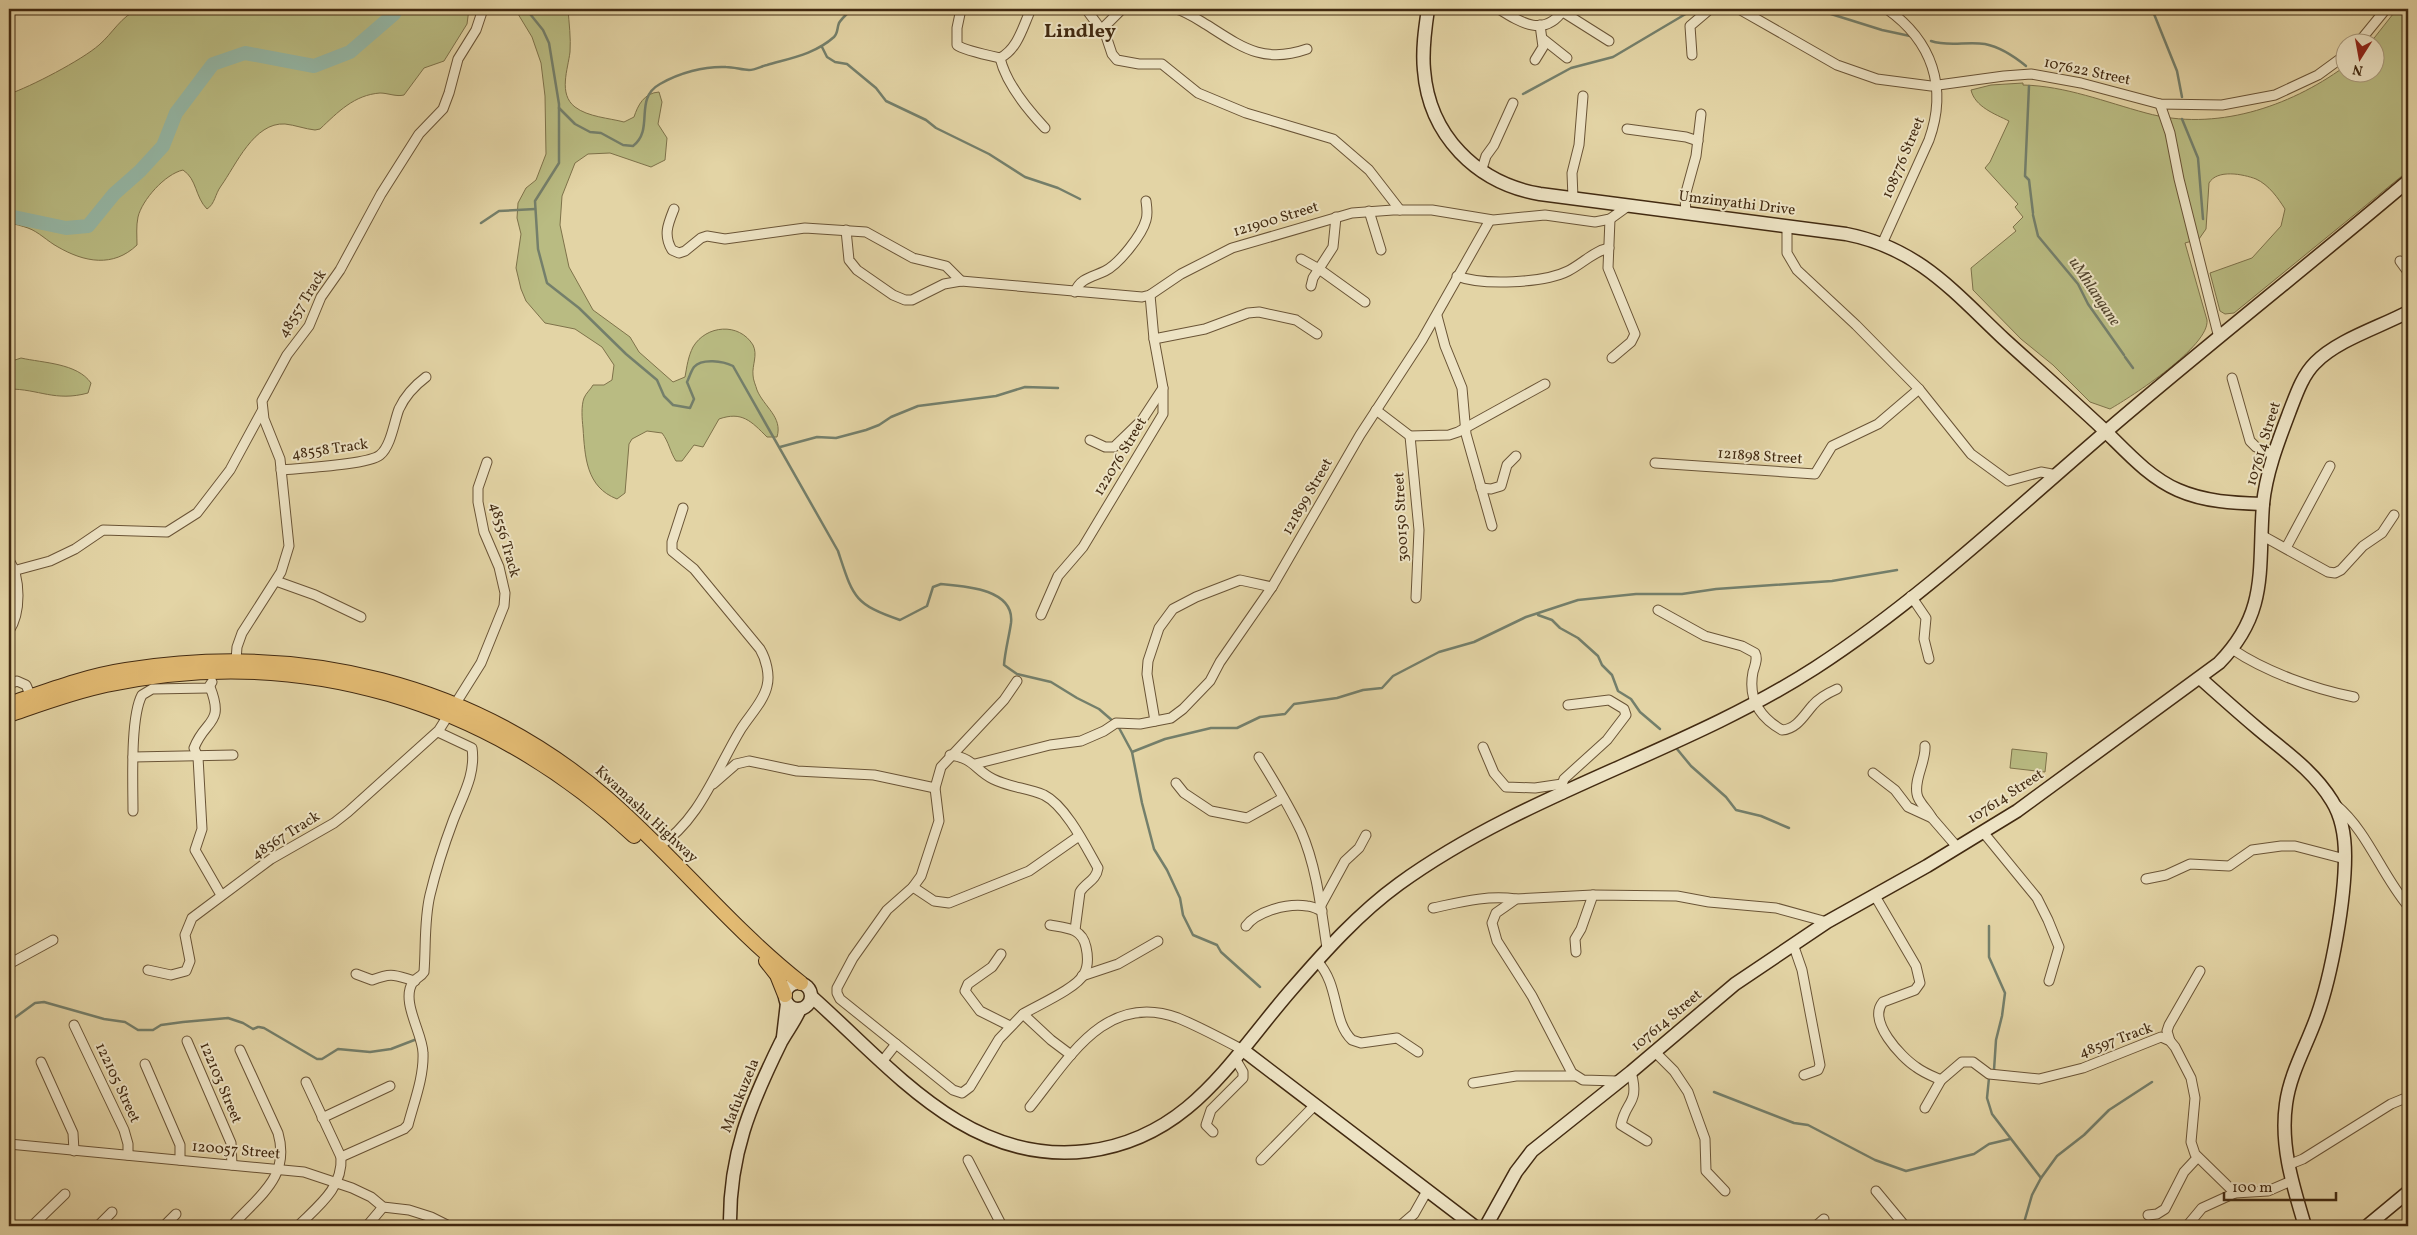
<svg xmlns="http://www.w3.org/2000/svg" width="2417" height="1235" viewBox="0 0 2417 1235" font-family="Vollkorn,serif">
	<style>
		.green { fill: #b9bb82; stroke: #7e724a }
		.lines { fill: none; stroke-linecap: round; stroke-linejoin: round }
		.stream { stroke: #747f6b; stroke-width: 2.5 }
		.river { stroke: #95b8a7; stroke-width: 14 }
		.street-casing { stroke: #6a5436; stroke-width: 11 }
		.secondary-casing { stroke: #422a11; stroke-width: 15 }
		.primary-casing { stroke: #422a11; stroke-width: 16 }
		.street { stroke: #ede3c4; stroke-width: 9 }
		.secondary { stroke: #ede3c4; stroke-width: 12 }
		.primary { stroke: #e2ba72; stroke-width: 14 }
		.labels { text-anchor: middle; dominant-baseline: central; stroke-width: 4; stroke-linejoin: round; paint-order: stroke }
		.street-label { font-size: 15px; fill: #422a11; stroke: #ede3c4 }
		.water-label { font-size: 16px; font-style: italic; fill: #53462f; stroke: #ede3c4 }
		.district-label { font-size: 20px; font-weight: bold; fill: #422a11; stroke: #ede3c4 }
	</style>
	<rect width="100%" height="100%" fill="#e3d4a5"/>
	<filter id="stains"><feTurbulence type="fractalNoise" baseFrequency=".004" numOctaves="4"/><feColorMatrix values="0 0 0 0 .2 0 0 0 0 .09 0 0 0 0 .02 0 0 0 .5 -.17"/></filter>
	<radialGradient id="worn" r=".72"><stop offset=".6" stop-color="#630" stop-opacity="0"/><stop offset="1" stop-color="#630" stop-opacity=".3"/></radialGradient>
	<g class="green">
		<path d="M 139,9 L 469,9 L 467,24 L 444,61 L 424,68 L 404,95 C 396,97 388,93 380,93 C 354,95 338,112 320,129 L 315,130 C 305,129 295,125 285,124 C 254,122 236,165 221,186 C 215,194 215,204 207,209 C 195,197 197,179 183,170 C 165,174 142,200 138,217 C 136,226 137,236 137,245 C 113,268 84,262 58,247 C 47,241 39,232 28,228 C 22,226 15,224 9,223 L 9,94 C 30,87 82,60 99,45 C 113,33 121,16 139,9 Z"/>
		<path d="M 515,9 L 568,9 C 569,23 571,38 570,52 C 568,69 558,94 575,107 C 588,117 609,118 624,122 L 634,117 C 638,105 644,93 659,92 L 662,102 L 658,124 L 667,138 L 665,160 L 651,167 L 610,153 L 588,154 L 575,163 L 562,196 L 560,225 L 569,267 L 593,310 L 630,337 L 639,352 L 673,382 L 685,377 C 687,366 688,357 693,347 C 706,325 739,322 753,345 C 758,355 752,365 753,375 C 753,380 756,386 757,390 C 764,407 783,417 777,437 L 767,437 C 751,421 742,411 719,419 L 703,447 L 694,445 L 682,461 L 676,461 C 670,452 669,442 662,433 L 647,431 L 632,439 L 629,444 L 625,493 L 617,499 C 586,487 585,457 583,428 C 582,419 581,406 584,398 C 586,393 591,389 593,385 L 604,385 L 612,380 L 614,365 L 602,347 L 575,329 L 545,323 L 526,301 L 521,289 L 516,268 L 521,234 L 517,218 L 518,203 L 526,188 L 536,180 L 546,154 L 545,96 L 541,63 L 532,37 Z"/>
		<path d="M 2397,9 L 2408,9 L 2408,171 L 2234,313 L 2225,314 L 2220,311 L 2210,273 L 2252,258 L 2281,226 L 2285,209 C 2278,198 2269,185 2256,179 C 2243,174 2217,169 2209,183 L 2206,229 L 2199,239 L 2185,243 L 2207,320 C 2210,346 2131,397 2110,409 L 2090,402 L 2053,365 L 2021,339 L 1973,290 L 1971,268 L 2016,231 L 2013,227 L 2023,217 L 2015,207 L 2018,204 L 1985,168 L 1990,162 L 2009,121 C 1995,114 1975,107 1971,90 L 1991,85 L 2023,83 L 2023,85 C 2066,86 2105,102 2146,113 C 2215,132 2289,107 2344,67 L 2344,72 L 2374,72 L 2374,42 L 2371,42 Z"/>
		<path d="M 21,358 C 43,363 77,363 91,383 L 88,393 C 55,402 39,389 9,389 L 9,362 Z"/>
		<polygon points="2012,749 2047,753 2045,772 2010,768"/>
	</g>
	<g class="lines">
		<g class="stream">
			<path d="M 526,9 L 543,30 L 549,43 L 559,104 L 559,163 L 535,201 L 538,249 L 547,283 L 579,308 L 626,354 L 657,380 L 664,396 L 673,405 L 690,408 L 694,399 L 687,382 C 689,378 691,371 694,367 C 702,358 723,361 733,366 L 838,551 C 853,596 853,604 900,620 L 927,606 L 933,587 L 941,584 C 965,586 1015,589 1011,623 C 1009,637 1005,651 1004,665 L 1017,674 L 1051,682 L 1077,698 L 1099,709 L 1114,722"/>
			<polyline points="1815,9 1882,30 1910,36"/>
			<polyline points="2152,9 2177,71 2182,97"/>
			<path d="M 1931,41 C 1949,47 1967,41 1985,44 C 2000,47 2015,57 2026,66"/>
			<polyline points="822,47 827,57 835,62 847,64 876,88 886,101 926,120 936,128 989,154 1025,177 1058,188 1080,199"/>
			<polyline points="2029,86 2025,176 2029,180 2033,213"/>
			<polyline points="1523,94 1571,68 1613,57 1694,9"/>
			<path d="M 559,108 L 575,124 L 590,132 L 601,133 L 623,145 L 633,146 C 655,129 633,99 660,84 C 679,73 704,66 726,67 C 734,67 742,70 749,70 C 755,70 762,66 767,65 C 791,58 815,54 834,37 C 838,33 837,28 839,23 C 842,18 848,13 852,9"/>
			<polyline points="2182,119 2198,158 2203,219"/>
			<polyline points="2033,215 2038,236 2078,284 2088,304 2124,355"/>
			<polyline points="481,223 499,211 535,209"/>
			<polyline points="2125,357 2133,368"/>
			<polyline points="780,447 817,437 836,438 866,430 879,425 891,417 918,406 996,396 1025,387 1058,388"/>
			<polyline points="2406,574 2408,575"/>
			<polyline points="1538,615 1552,620 1560,628 1578,638 1598,656 1602,665 1612,675 1618,691 1631,699 1640,712 1660,729"/>
			<polyline points="1118,726 1132,752 1142,803 1154,849 1167,870 1180,898 1183,915 1193,935 1217,945 1221,952 1260,987"/>
			<polyline points="1677,749 1691,766 1726,797 1736,810 1761,816 1789,828"/>
			<polyline points="1132,752 1165,739 1211,728 1237,728 1260,717 1285,714 1294,704 1337,698 1363,690 1382,688 1393,676 1439,652 1474,642 1526,617 1578,600 1636,594 1682,594 1716,589 1832,581 1897,570"/>
			<polyline points="1989,926 1989,957 2005,993 2002,1016 1996,1040 1994,1070"/>
			<polyline points="9,1022 35,1003 44,1002 104,1019 125,1022 138,1030 153,1030 161,1025 183,1022 228,1018 243,1023 253,1029 258,1027"/>
			<polyline points="259,1027 264,1028 317,1059 322,1059 338,1049 370,1052 391,1049 417,1039"/>
			<polyline points="1989,1078 1987,1098 1992,1114 2041,1178"/>
			<polyline points="1714,1092 1794,1123 1808,1125 1875,1160 1906,1171 1974,1154 1989,1144 2010,1139"/>
			<polyline points="2023,1226 2032,1195 2041,1178 2057,1156 2084,1135 2109,1110 2152,1082"/>
		</g>
		<polyline class="river" points="9,216 66,228 88,226 114,194 140,171 163,146 176,113 213,64 245,53 314,66 350,52 394,14 397,9"/>
		<g class="street-casing">
			<g id="street">
				<path d="M 961,9 L 957,28 L 957,45 C 963,50 991,56 1000,58"/>
				<path d="M 1031,9 C 1023,26 1018,49 1000,58 C 1006,83 1028,110 1045,128"/>
				<polyline points="1086,9 1106,36 1112,54 1117,60 1139,64 1162,64 1198,93 1246,113 1333,139 1369,170 1400,210"/>
				<path d="M 1176,9 C 1187,12 1197,19 1207,25 C 1243,48 1264,64 1307,49"/>
				<path d="M 1499,9 C 1521,23 1545,38 1564,9"/>
				<polyline points="1739,9 1837,65 1877,79 1931,86 2004,76 2031,74 2081,83 2160,104 2222,105 2275,95 2318,75 2344,56"/>
				<polyline points="1563,12 1609,41"/>
				<polyline points="1101,30 1122,9"/>
				<polyline points="1543,39 1567,58"/>
				<polyline points="2359,42 2386,9"/>
				<polyline points="1692,55 1690,26 1710,9"/>
				<polyline points="1535,60 1543,47 1540,25"/>
				<polyline points="2160,104 2170,133 2179,179 2219,338"/>
				<polyline points="1627,129 1686,137 1698,141"/>
				<polyline points="1481,172 1486,156 1494,145 1513,103"/>
				<polyline points="1573,198 1572,173 1579,145 1583,96"/>
				<path d="M 674,209 C 668,224 663,235 672,250 L 679,253 L 685,251 L 701,238 L 707,236 L 725,239 L 805,228 L 866,232 L 913,258 L 946,266 L 961,281"/>
				<polyline points="1369,211 1381,250"/>
				<polyline points="1686,214 1685,196 1696,156 1701,114"/>
				<polyline points="1610,219 1608,268 1635,334 1631,342 1612,358"/>
				<polyline points="1787,226 1787,253 1797,270 1856,325 1919,389 1971,454 2008,481 2041,472 2057,475"/>
				<polyline points="846,230 849,260 857,270 893,295 905,300 912,300 944,284 961,281 1142,297 1150,295 1181,274 1232,248 1352,213 1393,210 1432,210 1493,220 1545,215 1595,222 1610,219 1628,206"/>
				<path d="M 1882,244 L 1929,140 C 1948,87 1932,41 1887,9"/>
				<polyline points="1301,259 1319,269 1365,302"/>
				<polyline points="2400,261 2408,272"/>
				<path d="M 1457,276 C 1483,286 1544,283 1568,271 C 1582,264 1594,251 1609,248"/>
				<polyline points="1311,286 1313,278 1333,247 1336,217"/>
				<path d="M 1075,292 C 1080,278 1093,277 1105,271 C 1119,264 1142,235 1146,220 C 1148,214 1147,208 1146,201"/>
				<polyline points="1437,316 1445,346 1462,388 1466,434 1492,526"/>
				<polyline points="1154,339 1205,329 1248,313 1259,312 1296,320 1317,334"/>
				<polyline points="2232,378 2250,441 2256,447 2274,455"/>
				<polyline points="1376,410 1410,436 1449,435 1458,432 1545,384"/>
				<polyline points="1410,436 1419,530 1416,598"/>
				<polyline points="1090,440 1105,447 1114,447 1142,420 1163,388"/>
				<polyline points="1655,463 1815,474 1832,446 1878,424 1919,389"/>
				<path d="M 281,470 C 300,468 368,465 380,455 C 391,446 394,422 399,409 C 405,396 414,386 426,377"/>
				<polyline points="1481,488 1491,489 1501,486 1507,465 1516,456"/>
				<polyline points="2263,536 2328,572 2335,573 2341,570 2363,546 2382,533 2394,515"/>
				<polyline points="2286,548 2330,466"/>
				<path d="M 9,560 C 21,578 21,613 9,631"/>
				<polyline points="13,571 50,561 75,549 103,530 167,532 197,513 230,470 262,411"/>
				<polyline points="276,581 315,595 361,617"/>
				<polyline points="1911,596 1926,618 1924,639 1929,659"/>
				<path d="M 1658,610 L 1705,636 L 1742,646 L 1755,653 C 1758,659 1755,665 1753,672 C 1748,698 1759,717 1782,730 C 1797,729 1804,715 1813,705 C 1819,698 1828,693 1837,689"/>
				<polyline points="1041,615 1058,576 1083,547 1163,414 1163,388 1154,339 1150,295"/>
				<path d="M 2232,649 C 2266,672 2314,689 2354,697"/>
				<polyline points="236,660 237,647 242,633 281,572 289,546 280,459 264,419 262,401 287,355 309,326 321,297 340,270 381,194 419,134 443,109 449,93 458,59 476,30 483,9"/>
				<polyline points="9,684 17,681 26,685 32,699"/>
				<path d="M 210,687 C 225,725 205,719 194,748 L 198,757 L 202,829 L 195,850 L 221,895"/>
				<polyline points="1155,721 1147,674 1148,661 1159,628 1173,609 1196,597 1240,580 1272,587"/>
				<path d="M 1925,746 C 1926,762 1914,778 1917,794 C 1918,802 1928,810 1932,818"/>
				<polyline points="1483,747 1494,773 1506,787 1535,788 1562,784"/>
				<path d="M 950,755 C 974,758 975,770 993,779 C 1009,787 1027,788 1044,795 C 1066,806 1086,847 1098,868 C 1096,881 1086,882 1080,892 L 1075,930"/>
				<polyline points="133,757 233,755"/>
				<path d="M 1259,757 C 1274,781 1289,806 1301,831 C 1317,868 1321,909 1327,948"/>
				<polyline points="975,764 1050,745 1081,741 1104,731 1116,723 1140,724 1171,718 1183,709 1210,681 1220,662 1272,587 1360,435 1422,340 1490,220"/>
				<polyline points="1873,773 1895,790 1908,807 1932,818 1958,848"/>
				<polyline points="1176,783 1184,793 1211,811 1247,818 1283,798"/>
				<polyline points="713,784 736,764 749,761 797,771 874,775 935,788"/>
				<polyline points="1563,794 1562,785 1564,779 1607,740 1626,715 1624,709 1609,700 1568,705"/>
				<path d="M 2336,805 C 2368,832 2381,874 2408,906"/>
				<path d="M 133,811 C 133,784 130,717 142,695 L 152,689 L 208,688 L 212,682"/>
				<polyline points="1983,832 2037,898 2048,920 2059,947 2049,981"/>
				<path d="M 658,847 C 700,820 716,770 741,729 C 749,716 764,701 767,686 C 770,675 766,659 760,649 L 694,569 L 672,551 L 672,542 L 683,508"/>
				<polyline points="2146,879 2166,875 2190,864 2229,866 2252,850 2281,846 2295,846 2345,859"/>
				<polyline points="913,887 934,901 949,903 1029,871 1079,836"/>
				<polyline points="1593,895 1516,899 1496,913 1492,923 1497,941 1532,996 1572,1073 1583,1080 1617,1081"/>
				<path d="M 1875,896 L 1916,966 L 1920,983 L 1915,990 L 1883,1002 C 1867,1021 1901,1057 1916,1067 C 1924,1073 1932,1076 1941,1080"/>
				<polyline points="1321,905 1345,861 1359,848 1366,835"/>
				<path d="M 1433,908 C 1461,902 1487,895 1516,899"/>
				<path d="M 1246,926 C 1257,911 1288,903 1307,906 C 1312,906 1317,909 1322,911"/>
				<polyline points="1793,944 1802,970 1820,1065 1818,1070 1804,1075"/>
				<polyline points="1576,952 1575,939 1581,929 1593,895 1677,896 1709,902 1776,908 1827,922"/>
				<polyline points="1001,954 992,967 968,984 965,991 980,1011 1010,1026"/>
				<path d="M 1317,961 C 1340,985 1332,1021 1352,1040 L 1361,1043 L 1397,1038 L 1418,1052"/>
				<polyline points="9,964 53,940"/>
				<polyline points="148,970 171,975 186,971 190,961 185,935 192,918 271,859 334,823 348,812 439,730 481,663 504,606 505,593 499,567 484,532 478,502 478,488 487,462"/>
				<path d="M 356,974 L 372,980 C 393,972 394,975 415,981"/>
				<polyline points="1082,976 1118,964 1158,941"/>
				<path d="M 1023,1014 C 1038,1005 1077,988 1084,974 C 1089,965 1088,956 1086,947 C 1082,928 1067,928 1050,925"/>
				<polyline points="74,1025 124,1130 128,1144 128,1155"/>
				<polyline points="187,1041 231,1143 232,1165"/>
				<polyline points="2170,1041 2167,1031 2169,1025 2200,971"/>
				<polyline points="896,1044 840,999 837,993 837,988 853,958 887,910 913,887 921,876 939,821 935,788 941,767 1004,700 1017,681"/>
				<polyline points="1655,1052 1674,1071 1688,1092 1705,1139 1706,1171 1725,1191"/>
				<polyline points="41,1062 73,1133 74,1151"/>
				<polyline points="881,1063 896,1044 953,1090 962,1093 970,1087 999,1039 1023,1014 1051,1040 1071,1055"/>
				<polyline points="145,1064 180,1145 180,1160"/>
				<path d="M 1631,1072 C 1640,1104 1626,1100 1621,1125 L 1647,1141"/>
				<polyline points="1473,1083 1516,1076 1575,1076"/>
				<path d="M 1030,1107 C 1068,1060 1105,991 1178,1018 C 1200,1027 1222,1039 1243,1050"/>
				<polyline points="1925,1108 1941,1080 1962,1062 1973,1062 1989,1074 2039,1079 2083,1068 2161,1037 2170,1041 2175,1047 2191,1078 2195,1098 2191,1142 2195,1154 2235,1193 2268,1191 2291,1181"/>
				<polyline points="322,1118 390,1086"/>
				<polyline points="1213,1132 1206,1125 1211,1110 1243,1078 1243,1072 1236,1060"/>
				<polyline points="9,1144 304,1172 352,1188 371,1197 383,1207 409,1210 431,1217 449,1226"/>
				<path d="M 341,1157 L 404,1129 L 408,1125 C 414,1102 424,1077 423,1053 C 423,1034 400,1001 413,982 C 416,978 421,977 424,972 C 426,946 424,920 430,895 C 436,870 444,845 453,821 C 462,797 476,775 472,748 L 438,732"/>
				<polyline points="968,1160 1002,1226"/>
				<polyline points="1261,1160 1315,1105"/>
				<polyline points="2288,1165 2303,1159 2391,1104 2408,1097"/>
				<polyline points="1876,1191 1905,1226"/>
				<polyline points="2148,1215 2157,1214 2165,1209 2184,1172 2197,1158"/>
				<polyline points="32,1226 65,1194"/>
				<polyline points="98,1226 112,1212"/>
				<polyline points="164,1226 176,1214"/>
				<path d="M 232,1226 C 257,1197 291,1178 278,1133 L 240,1050"/>
				<path d="M 298,1226 C 318,1206 343,1188 341,1157 L 306,1082"/>
				<polyline points="367,1226 383,1207"/>
				<polyline points="1400,1226 1414,1214 1427,1191"/>
				<polyline points="1816,1226 1824,1219"/>
				<polyline points="2187,1226 2202,1208 2235,1193"/>
			</g>
		</g>
		<g class="secondary-casing">
			<g id="secondary">
				<path d="M 1428,9 C 1425,29 1422,50 1424,70 C 1429,135 1476,183 1540,194 L 1846,234 C 1918,248 1953,291 2004,339 C 2037,369 2070,398 2102,428 C 2125,450 2148,477 2178,490 C 2205,502 2235,503 2263,504"/>
				<path d="M 2200,678 C 2219,695 2238,712 2257,728 C 2284,751 2313,770 2332,801 C 2342,817 2345,837 2345,856 C 2345,900 2332,974 2317,1016 C 2307,1045 2290,1073 2286,1104 C 2280,1146 2293,1186 2305,1226"/>
				<circle cx="798" cy="996" r="13"/>
				<path d="M 812,997 C 892,1068 968,1166 1088,1151 C 1190,1138 1231,1059 1292,989 C 1325,951 1359,913 1399,884 C 1526,792 1683,753 1815,668 C 1920,600 2013,511 2109,429 C 2207,345 2309,265 2408,181"/>
				<polyline points="783,1037 787,1003"/>
				<polyline points="1243,1050 1474,1226"/>
				<path d="M 730,1226 C 729,1155 750,1105 781,1042 C 787,1031 795,1021 800,1009"/>
				<path d="M 1486,1226 L 1516,1172 L 1532,1151 L 1631,1072 L 1735,984 L 1827,922 L 1927,866 L 2017,811 L 2219,663 C 2269,612 2258,569 2263,504 C 2266,473 2278,442 2289,413 C 2296,395 2302,376 2315,363 C 2337,340 2380,327 2408,312"/>
				<polyline points="2367,1226 2408,1192"/>
			</g>
		</g>
		<g class="primary-casing">
			<g id="primary">
				<path d="M 9,704 C 47,691 86,676 126,670 C 300,642 472,682 607,798 C 674,856 731,928 801,983"/>
				<path d="M 9,715 C 41,704 73,692 106,685 C 301,643 489,701 634,836"/>
				<polyline points="766,961 777,975 785,995"/>
			</g>
		</g>
		<use href="#street" class="street"/>
		<use href="#secondary" class="secondary"/>
		<use href="#primary" class="primary"/>
	</g>
	<g class="labels">
		<g class="street-label">
			<text transform="translate(2087 72) rotate(12)">107622 Street</text>
			<text transform="translate(1904 158) rotate(-67)">108776 Street</text>
			<text transform="translate(1737 204) rotate(7)">Umzinyathi Drive</text>
			<text transform="translate(1276 220) rotate(-17)">121900 Street</text>
			<text transform="translate(303 304) rotate(-58)">48557 Track</text>
			<text transform="translate(2264 444) rotate(-73)">107614 Street</text>
			<text transform="translate(330 450) rotate(-8)">48558 Track</text>
			<text transform="translate(1121 457) rotate(-59)">122076 Street</text>
			<text transform="translate(1760 457) rotate(4)">121898 Street</text>
			<text transform="translate(1308 497) rotate(-60)">121899 Street</text>
			<text transform="translate(1402 517) rotate(-93)">300150 Street</text>
			<text transform="translate(504 540) rotate(74)">48556 Track</text>
			<text transform="translate(2006 797) rotate(-33)">107614 Street</text>
			<text transform="translate(646 815) rotate(43)">Kwamashu Highway</text>
			<text transform="translate(286 836) rotate(-32)">48567 Track</text>
			<text transform="translate(1667 1021) rotate(-40)">107614 Street</text>
			<text transform="translate(2116 1041) rotate(-20)">48597 Track</text>
			<text transform="translate(117 1083) rotate(65)">122105 Street</text>
			<text transform="translate(220 1083) rotate(67)">122103 Street</text>
			<text transform="translate(741 1096) rotate(-68)">Mafukuzela</text>
			<text transform="translate(236 1151) rotate(5)">120057 Street</text>
		</g>
		<g class="water-label">
			<text transform="translate(2094 292) rotate(56)">uMhlangane</text>
		</g>
		<g class="district-label">
			<text x="1080" y="32">Lindley</text>
		</g>
	</g>
	<rect width="2417" height="1235" fill="none" stroke="#e3d4a5" stroke-width="30"/>
	<rect x="10" y="10" width="2397" height="1215" fill="none" stroke="#422a11" stroke-width="2.5"/>
	<rect x="15" y="15" width="2387" height="1205" fill="none" stroke="#422a11"/>
	<g transform="translate(2360 58) rotate(191)"><circle r="24" fill="#ede3c4" stroke="#a9997c"/>
	<path d="M0-4L9 19L0 12L-9 19Z" fill="#8f2418"/>
	<text y="-8" font-size="14" font-weight="bold" text-anchor="middle" fill="#422a11">N</text>
	</g>
	<path d="M2224 1192v8h112v-8" fill="none" stroke="#422a11" stroke-width="2.5"/>
	<text x="2232" y="1192" font-size="15" fill="#422a11" stroke="#ede3c4" stroke-width="4" paint-order="stroke">100 m</text>
	<rect width="100%" height="100%" filter="url(#stains)"/>
	<rect width="100%" height="100%" fill="url(#worn)"/>
</svg>
